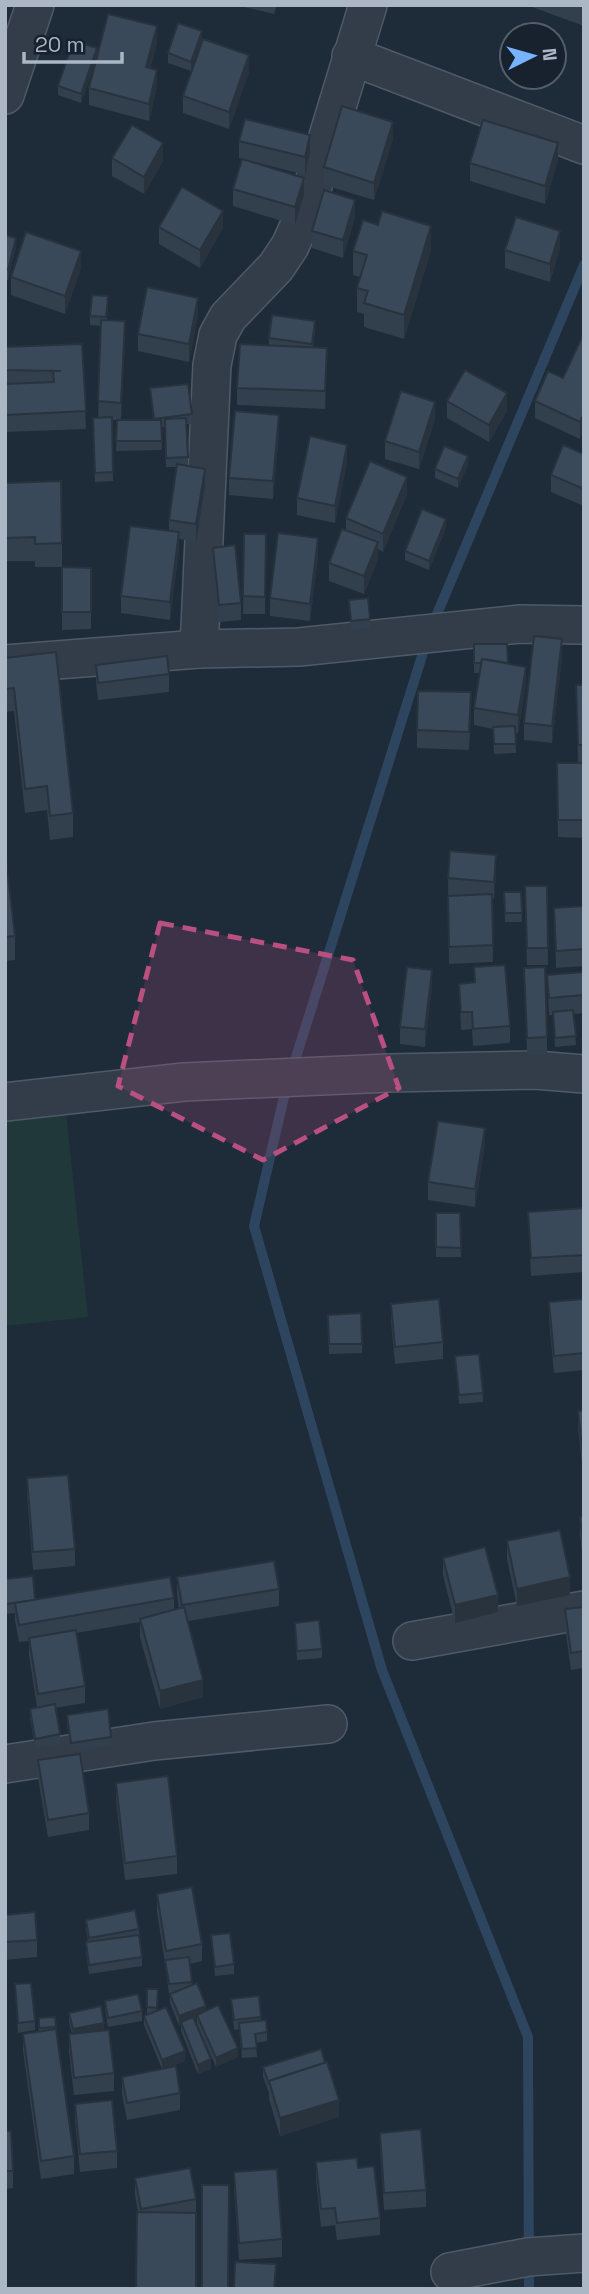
<svg xmlns="http://www.w3.org/2000/svg" width="589" height="2294" viewBox="0 0 589 2294" font-family="'Space Grotesk',sans-serif">
	<style>
		.pitch { fill: #20383a }
		.lines { fill: none; stroke-linecap: round; stroke-linejoin: round }
		.stream { stroke: #2e4560; stroke-width: 10 }
		.minor-casing { stroke: #4f5a67; stroke-width: 40 }
		.minor { stroke: #323d49; stroke-width: 37 }
		.wall { fill: #323f4d }
		.shaded-wall { fill: #29333e }
		.building { fill: #3a4959; stroke: #29333e; stroke-width: 2 }
		.marked { fill: #ba5080; fill-opacity: 0.2; stroke: #ba5080; stroke-width: 5; stroke-dasharray: 14 9; stroke-linejoin: round }
	</style>
	<rect width="100%" height="100%" fill="#1e2b39"/>
	<polygon class="pitch" points="66,1113 88,1317 5,1326 5,1120"/>
	<g class="lines">
		<g class="stream">
			<polyline points="432,626 584,265"/>
			<polyline points="292,1070 427,640"/>
			<polyline points="287,1084 254,1226 382,1670 528,2037 529,2289"/>
		</g>
		<g class="minor-casing">
			<g id="minor">
				<polyline points="351,56 584,145"/>
				<polyline points="5,95 35,5"/>
				<polyline points="199,649 212,365 218,335 228,317 276,267 290,246 304,215 368,5"/>
				<polyline points="5,664 199,649 299,647 520,624 584,625"/>
				<polyline points="5,1102 184,1082 389,1073 535,1070 584,1074"/>
				<polyline points="412,1641 584,1610"/>
				<polyline points="5,1764 154,1741 328,1724"/>
				<polyline points="450,2272 528,2257 584,2253"/>
			</g>
		</g>
		<use href="#minor" class="minor"/>
	</g>
	<g class="wall">
		<polygon points="244,5 277,5 274,14 244,7"/>
		<polygon points="532,5 584,5 584,26 532,7"/>
		<polygon points="202,31 191,71 168,63 168,53"/>
		<polygon points="157,44 150,68 157,87 149,121 89,105 89,88"/>
		<polygon points="97,57 81,103 58,95 58,86"/>
		<polygon points="249,72 229,129 183,113 183,96"/>
		<polygon points="393,139 374,200 324,185 324,167"/>
		<polygon points="239,141 310,152 305,175 247,160 304,195 295,225 233,206 233,189 242,159 239,158"/>
		<polygon points="112,158 163,161 144,194 112,176"/>
		<polygon points="558,160 545,204 470,181 470,163"/>
		<polygon points="355,217 343,258 312,248 312,231"/>
		<polygon points="159,227 223,228 200,268 159,244"/>
		<polygon points="5,235 16,247 8,280 5,279"/>
		<polygon points="560,248 550,282 505,268 505,250"/>
		<polygon points="431,250 404,339 364,327 364,314 357,312 357,288 360,277 353,275 353,251"/>
		<polygon points="81,268 65,314 11,295 11,277"/>
		<polygon points="108,305 107,320 125,338 121,420 153,420 150,388 192,414 192,424 187,424 188,466 205,486 196,542 179,539 179,549 170,620 121,613 121,596 169,531 169,520 177,467 166,467 165,427 161,427 162,450 116,451 117,420 119,420 112,420 113,481 95,482 93,418 98,417 101,326 90,325 90,316"/>
		<polygon points="198,315 189,362 138,351 138,334"/>
		<polygon points="315,330 313,347 327,365 325,409 237,405 237,388 269,345 269,338"/>
		<polygon points="584,333 580,439 535,418 535,401 563,378"/>
		<polygon points="82,344 86,429 5,432 5,347"/>
		<polygon points="447,401 507,411 489,442 447,418"/>
		<polygon points="435,419 419,469 385,459 385,441"/>
		<polygon points="279,432 273,499 229,495 229,478"/>
		<polygon points="584,454 584,506 551,492 551,475"/>
		<polygon points="347,462 335,523 297,515 297,498"/>
		<polygon points="468,465 458,488 435,478 435,469"/>
		<polygon points="5,483 62,543 62,567 35,567 35,561 5,561"/>
		<polygon points="407,494 383,552 378,549 378,559 364,594 329,581 329,563 346,530 346,518"/>
		<polygon points="446,528 429,570 405,560 405,551"/>
		<polygon points="244,534 266,534 265,614 243,614"/>
		<polygon points="213,548 241,603 241,620 219,622 213,565"/>
		<polygon points="318,556 310,621 270,616 270,598"/>
		<polygon points="62,567 91,568 91,629 62,630"/>
		<polygon points="349,600 370,619 370,628 351,630"/>
		<polygon points="474,644 508,663 526,684 518,733 515,732 516,753 494,754 493,729 474,725 474,708 480,673 474,673"/>
		<polygon points="562,657 552,743 524,740 524,723"/>
		<polygon points="5,658 73,813 73,837 50,840 47,810 25,813 14,711 5,712"/>
		<polygon points="96,665 169,674 169,692 98,700 96,682"/>
		<polygon points="576,685 584,685 584,762 578,763"/>
		<polygon points="471,710 469,750 417,748 417,730"/>
		<polygon points="557,763 584,763 584,838 558,837"/>
		<polygon points="5,850 15,936 15,960 5,961"/>
		<polygon points="496,873 494,899 492,899 493,962 449,964 448,878"/>
		<polygon points="525,886 547,886 548,965 527,965"/>
		<polygon points="504,892 521,892 522,922 505,922"/>
		<polygon points="584,906 584,966 556,968 554,908"/>
		<polygon points="474,967 510,1026 510,1043 473,1046 472,1029 461,1030 459,984 474,983"/>
		<polygon points="524,968 547,1037 547,1055 527,1055"/>
		<polygon points="584,972 584,1013 574,1014 576,1045 555,1047 553,1015 549,1015 547,975"/>
		<polygon points="432,987 425,1047 400,1044 400,1027"/>
		<polygon points="485,1145 475,1207 428,1200 428,1182"/>
		<polygon points="584,1208 584,1272 531,1276 528,1212"/>
		<polygon points="436,1213 460,1213 461,1257 436,1257"/>
		<polygon points="549,1302 584,1302 584,1370 554,1373 549,1320"/>
		<polygon points="391,1304 443,1342 443,1359 395,1364 391,1321"/>
		<polygon points="328,1315 362,1344 362,1353 329,1354"/>
		<polygon points="455,1356 483,1393 483,1402 459,1404"/>
		<polygon points="584,1410 584,1473 583,1473 578,1428 578,1411"/>
		<polygon points="27,1478 75,1549 75,1566 33,1570 27,1496"/>
		<polygon points="580,1517 584,1517 584,1569 580,1535"/>
		<polygon points="507,1541 570,1595 517,1606 507,1559"/>
		<polygon points="443,1558 498,1612 455,1623 443,1575"/>
		<polygon points="177,1577 279,1589 279,1606 188,1621 203,1697 160,1709 140,1637 140,1622 76,1633 85,1686 85,1703 55,1708 60,1734 60,1744 35,1748 30,1718 30,1709 37,1707 29,1655 29,1641 19,1642 15,1621 15,1613 5,1614 5,1579 35,1600 174,1598 174,1610 179,1609 177,1595"/>
		<polygon points="584,1607 584,1668 571,1670 565,1627 565,1609"/>
		<polygon points="295,1623 322,1649 322,1658 297,1660"/>
		<polygon points="67,1715 111,1737 111,1746 71,1752 67,1724"/>
		<polygon points="38,1760 89,1813 89,1830 48,1837 38,1778"/>
		<polygon points="116,1783 177,1856 177,1874 125,1880 116,1800"/>
		<polygon points="157,1894 202,1944 202,1961 190,1964 192,1985 206,2011 238,2057 216,2067 197,2024 197,2019 195,2020 211,2069 198,2074 181,2031 181,2025 179,2026 170,2003 170,1994 172,1993 169,1994 165,1963 157,1912"/>
		<polygon points="5,1915 37,1940 37,1957 5,1960"/>
		<polygon points="86,1920 139,1929 142,1957 142,1966 89,1974 86,1952 86,1942 88,1942 86,1929"/>
		<polygon points="211,1935 234,1964 234,1974 215,1976"/>
		<polygon points="15,1984 35,2021 35,2030 18,2033"/>
		<polygon points="147,1989 158,1989 157,2011 185,2061 166,2068 180,2093 180,2110 127,2120 122,2094 122,2077 162,2069 144,2025 144,2016 147,2015"/>
		<polygon points="231,1999 261,2017 261,2021 267,2032 267,2041 256,2043 257,2057 242,2058 239,2029 234,2030"/>
		<polygon points="105,2001 142,2011 142,2021 108,2027 105,2010"/>
		<polygon points="69,2013 104,2030 114,2073 114,2091 74,2095 69,2052 69,2034 72,2034 69,2022"/>
		<polygon points="55,2017 56,2030 74,2156 74,2174 41,2179 23,2051 23,2034 39,2031 39,2018"/>
		<polygon points="263,2067 339,2117 280,2136 269,2099 269,2093 263,2077"/>
		<polygon points="75,2104 117,2151 117,2168 80,2172 75,2121"/>
		<polygon points="5,2131 13,2171 13,2188 5,2189"/>
		<polygon points="380,2133 426,2190 426,2207 384,2210 380,2150"/>
		<polygon points="316,2162 358,2168 380,2218 380,2235 337,2240 335,2225 321,2227 316,2180"/>
		<polygon points="234,2172 282,2239 282,2257 239,2260 234,2189"/>
		<polygon points="135,2178 196,2199 196,2213 138,2212 135,2195"/>
	</g>
	<g class="shaded-wall">
		<polygon points="157,26 157,44 146,84 146,67"/>
		<polygon points="202,31 202,40 191,71 191,62"/>
		<polygon points="97,48 97,57 81,103 81,94"/>
		<polygon points="249,55 249,72 229,129 229,112"/>
		<polygon points="157,70 157,87 149,121 149,104"/>
		<polygon points="393,122 393,139 374,200 374,183"/>
		<polygon points="310,135 310,152 305,175 305,157"/>
		<polygon points="163,143 163,161 144,194 144,177"/>
		<polygon points="558,143 558,160 545,204 545,186"/>
		<polygon points="304,178 304,195 295,225 295,207"/>
		<polygon points="355,200 355,217 343,258 343,240"/>
		<polygon points="223,211 223,228 200,268 200,250"/>
		<polygon points="431,226 431,250 404,339 404,315"/>
		<polygon points="560,231 560,248 550,282 550,264"/>
		<polygon points="16,238 16,247 8,280 8,270"/>
		<polygon points="81,251 81,268 65,314 65,296"/>
		<polygon points="198,298 198,315 189,362 189,344"/>
		<polygon points="125,321 125,338 121,420 121,403"/>
		<polygon points="327,348 327,365 325,409 325,391"/>
		<polygon points="507,393 507,411 489,442 489,425"/>
		<polygon points="435,402 435,419 419,469 419,452"/>
		<polygon points="584,413 584,430 580,439 580,422"/>
		<polygon points="279,415 279,432 273,499 273,481"/>
		<polygon points="347,445 347,462 335,523 335,506"/>
		<polygon points="468,456 468,465 458,488 458,479"/>
		<polygon points="205,469 205,486 196,542 196,524"/>
		<polygon points="407,477 407,494 383,552 383,534"/>
		<polygon points="446,519 446,528 429,570 429,561"/>
		<polygon points="179,532 179,549 170,620 170,602"/>
		<polygon points="318,538 318,556 310,621 310,604"/>
		<polygon points="378,542 378,559 364,594 364,576"/>
		<polygon points="562,639 562,657 552,743 552,726"/>
		<polygon points="526,667 526,684 518,733 518,715"/>
		<polygon points="496,855 496,873 494,899 494,882"/>
		<polygon points="432,970 432,987 425,1047 425,1029"/>
		<polygon points="485,1128 485,1145 475,1207 475,1189"/>
		<polygon points="570,1577 570,1595 517,1606 517,1589"/>
		<polygon points="498,1595 498,1612 455,1623 455,1605"/>
		<polygon points="203,1680 203,1697 160,1709 160,1691"/>
		<polygon points="206,2006 206,2015 197,2015 197,2019 182,2024 181,2022 181,2025 179,2026 179,2016"/>
		<polygon points="104,2023 104,2032 73,2039 73,2029"/>
		<polygon points="238,2048 238,2057 216,2067 216,2058"/>
		<polygon points="185,2051 185,2061 162,2070 162,2060"/>
		<polygon points="211,2059 211,2069 198,2074 198,2065"/>
		<polygon points="339,2100 339,2117 280,2136 280,2118"/>
	</g>
	<g class="building">
		<polygon points="108,14 157,26 146,67 157,70 149,104 89,88"/>
		<polygon points="178,23 202,31 191,62 168,53"/>
		<polygon points="203,39 249,55 229,112 183,96"/>
		<polygon points="83,44 97,48 81,94 58,86 71,48 80,52"/>
		<polygon points="342,106 393,122 374,183 324,167"/>
		<polygon points="245,119 310,135 305,157 239,141"/>
		<polygon points="483,120 558,143 545,186 470,163"/>
		<polygon points="132,125 163,143 144,177 112,158"/>
		<polygon points="242,159 304,178 295,207 233,189"/>
		<polygon points="182,187 223,211 200,250 159,227"/>
		<polygon points="324,190 355,200 343,240 312,231"/>
		<polygon points="382,211 431,226 404,315 364,303 368,291 357,288 367,255 353,251 363,220 378,225"/>
		<polygon points="516,217 560,231 550,264 505,250"/>
		<polygon points="26,232 81,251 65,296 11,277"/>
		<polygon points="5,235 16,238 8,270 5,270"/>
		<polygon points="147,287 198,298 189,344 138,334"/>
		<polygon points="92,295 108,296 106,317 90,316"/>
		<polygon points="272,315 315,321 312,344 269,338"/>
		<polygon points="101,320 125,321 121,403 98,401"/>
		<polygon points="584,333 584,413 580,422 535,401 548,371 563,378"/>
		<polygon points="82,344 86,411 5,415 5,384 54,382 53,371 61,371 5,370 5,347"/>
		<polygon points="240,344 327,348 325,391 237,388"/>
		<polygon points="465,370 507,393 489,425 447,401"/>
		<polygon points="188,384 192,414 154,419 150,388"/>
		<polygon points="401,391 435,402 419,452 385,441"/>
		<polygon points="235,411 279,415 273,481 229,478"/>
		<polygon points="112,417 113,472 95,473 93,418"/>
		<polygon points="186,418 188,457 166,458 165,419"/>
		<polygon points="117,420 161,420 162,441 116,441"/>
		<polygon points="310,436 347,445 335,506 297,498"/>
		<polygon points="563,445 584,454 584,489 551,475"/>
		<polygon points="444,446 468,456 458,479 435,469"/>
		<polygon points="370,461 407,477 383,534 346,518"/>
		<polygon points="177,464 205,469 196,524 169,520"/>
		<polygon points="61,481 62,543 35,544 35,537 5,538 5,483"/>
		<polygon points="422,509 446,519 429,561 405,551"/>
		<polygon points="130,526 179,532 170,602 121,596"/>
		<polygon points="342,529 378,542 364,576 329,563"/>
		<polygon points="278,533 318,538 310,604 270,598"/>
		<polygon points="244,534 266,534 265,597 243,596"/>
		<polygon points="235,545 241,603 219,605 213,548"/>
		<polygon points="62,567 91,568 91,612 62,612"/>
		<polygon points="368,598 370,619 351,621 349,600"/>
		<polygon points="534,636 562,639 552,726 524,723"/>
		<polygon points="474,644 507,644 508,663 482,659 481,663 474,663"/>
		<polygon points="56,652 73,813 50,816 47,786 25,789 14,688 5,689 5,658"/>
		<polygon points="167,656 169,674 98,683 96,665"/>
		<polygon points="482,659 526,667 518,715 474,708"/>
		<polygon points="576,685 584,685 584,745 578,745"/>
		<polygon points="418,691 471,692 469,732 417,730"/>
		<polygon points="515,726 516,744 494,744 493,727"/>
		<polygon points="557,763 584,763 584,820 558,820"/>
		<polygon points="5,850 15,936 5,937"/>
		<polygon points="450,851 496,855 494,882 448,878"/>
		<polygon points="525,886 547,886 548,948 527,948"/>
		<polygon points="504,892 521,892 522,913 505,913"/>
		<polygon points="492,894 493,945 449,947 448,896"/>
		<polygon points="584,906 584,949 556,951 554,908"/>
		<polygon points="505,965 510,1026 473,1029 472,1012 461,1012 459,984 475,982 474,967"/>
		<polygon points="407,967 432,970 425,1029 400,1027"/>
		<polygon points="545,967 547,1037 527,1038 524,968"/>
		<polygon points="584,972 584,995 549,998 547,975"/>
		<polygon points="573,1010 576,1036 555,1038 553,1012"/>
		<polygon points="438,1121 485,1128 475,1189 428,1182"/>
		<polygon points="584,1208 584,1255 531,1258 528,1212"/>
		<polygon points="436,1213 460,1213 461,1248 436,1247"/>
		<polygon points="439,1299 443,1342 395,1347 391,1304"/>
		<polygon points="583,1299 584,1353 554,1356 549,1302"/>
		<polygon points="361,1313 362,1344 329,1344 328,1315"/>
		<polygon points="479,1354 483,1393 459,1395 455,1356"/>
		<polygon points="584,1410 584,1456 583,1456 578,1411"/>
		<polygon points="68,1475 75,1549 33,1552 27,1478"/>
		<polygon points="580,1517 584,1517 584,1552"/>
		<polygon points="560,1530 570,1577 517,1589 507,1541"/>
		<polygon points="485,1547 498,1595 455,1605 443,1558"/>
		<polygon points="274,1561 279,1589 182,1605 177,1577"/>
		<polygon points="33,1576 35,1600 5,1604 5,1579"/>
		<polygon points="170,1577 174,1598 19,1625 15,1603"/>
		<polygon points="184,1607 203,1680 160,1691 140,1619"/>
		<polygon points="584,1607 584,1651 571,1653 565,1609"/>
		<polygon points="319,1620 322,1649 297,1651 295,1623"/>
		<polygon points="76,1630 85,1686 38,1694 29,1638"/>
		<polygon points="55,1704 60,1734 35,1739 30,1709"/>
		<polygon points="108,1709 111,1737 71,1743 67,1715"/>
		<polygon points="80,1754 89,1813 48,1820 38,1760"/>
		<polygon points="168,1776 177,1856 125,1863 116,1783"/>
		<polygon points="192,1887 202,1944 166,1951 157,1894"/>
		<polygon points="135,1910 139,1929 89,1938 86,1920"/>
		<polygon points="35,1912 37,1940 5,1942 5,1915"/>
		<polygon points="230,1933 234,1964 215,1967 211,1935"/>
		<polygon points="139,1935 142,1957 89,1965 86,1942"/>
		<polygon points="189,1957 192,1982 169,1984 165,1960"/>
		<polygon points="31,1983 35,2021 18,2023 15,1984"/>
		<polygon points="197,1983 206,2006 179,2016 170,1994"/>
		<polygon points="147,1989 158,1989 157,2008 147,2007"/>
		<polygon points="138,1994 142,2011 108,2018 105,2001"/>
		<polygon points="259,1996 261,2017 234,2020 231,1999"/>
		<polygon points="218,2005 238,2048 216,2058 197,2015"/>
		<polygon points="101,2006 104,2023 73,2029 69,2013"/>
		<polygon points="166,2007 185,2051 162,2060 144,2016"/>
		<polygon points="55,2017 56,2027 39,2028 39,2018"/>
		<polygon points="193,2017 211,2059 198,2065 181,2022"/>
		<polygon points="266,2020 267,2032 255,2034 257,2048 242,2049 239,2023"/>
		<polygon points="56,2029 74,2156 41,2161 23,2034"/>
		<polygon points="109,2030 114,2073 74,2078 69,2034"/>
		<polygon points="321,2049 325,2063 269,2081 269,2084 263,2067"/>
		<polygon points="327,2062 339,2100 280,2118 269,2081"/>
		<polygon points="176,2066 180,2093 127,2103 122,2077"/>
		<polygon points="112,2100 117,2151 80,2154 75,2104"/>
		<polygon points="421,2129 426,2190 384,2193 380,2133"/>
		<polygon points="5,2131 11,2131 13,2171 5,2171"/>
		<polygon points="357,2158 358,2168 374,2166 380,2218 337,2223 335,2208 321,2209 316,2162"/>
		<polygon points="190,2168 196,2199 141,2209 135,2178"/>
		<polygon points="277,2169 282,2239 239,2243 234,2172"/>
		<polygon points="202,2185 229,2185 228,2289 202,2289"/>
		<polygon points="137,2212 196,2213 196,2289 136,2289"/>
		<polygon points="235,2262 276,2264 274,2289 234,2289"/>
	</g>
	<path class="marked" d="M 160,923 L 353,960 L 399,1088 L 263,1160 L 118,1086 Z"/>
	<rect width="589" height="2294" fill="none" stroke="#acb7c6" stroke-width="14"/>
	<g transform="translate(533 56) rotate(85)"><circle r="33" fill="#17222e" stroke="#535e6b" stroke-width="2"/>
	<path d="M0-5L12 26L0 18L-12 26Z" fill="#78b3ff"/>
	<text y="-10" font-size="19" font-weight="bold" text-anchor="middle" fill="#acb7c6">N</text>
	</g>
	<path d="M24 52v10h98v-10" fill="none" stroke="#acb7c6" stroke-width="3.5"/>
	<text x="35" y="52" font-size="21" fill="#acb7c6" stroke="#17222e" stroke-width="5" paint-order="stroke">20 m</text>
</svg>
